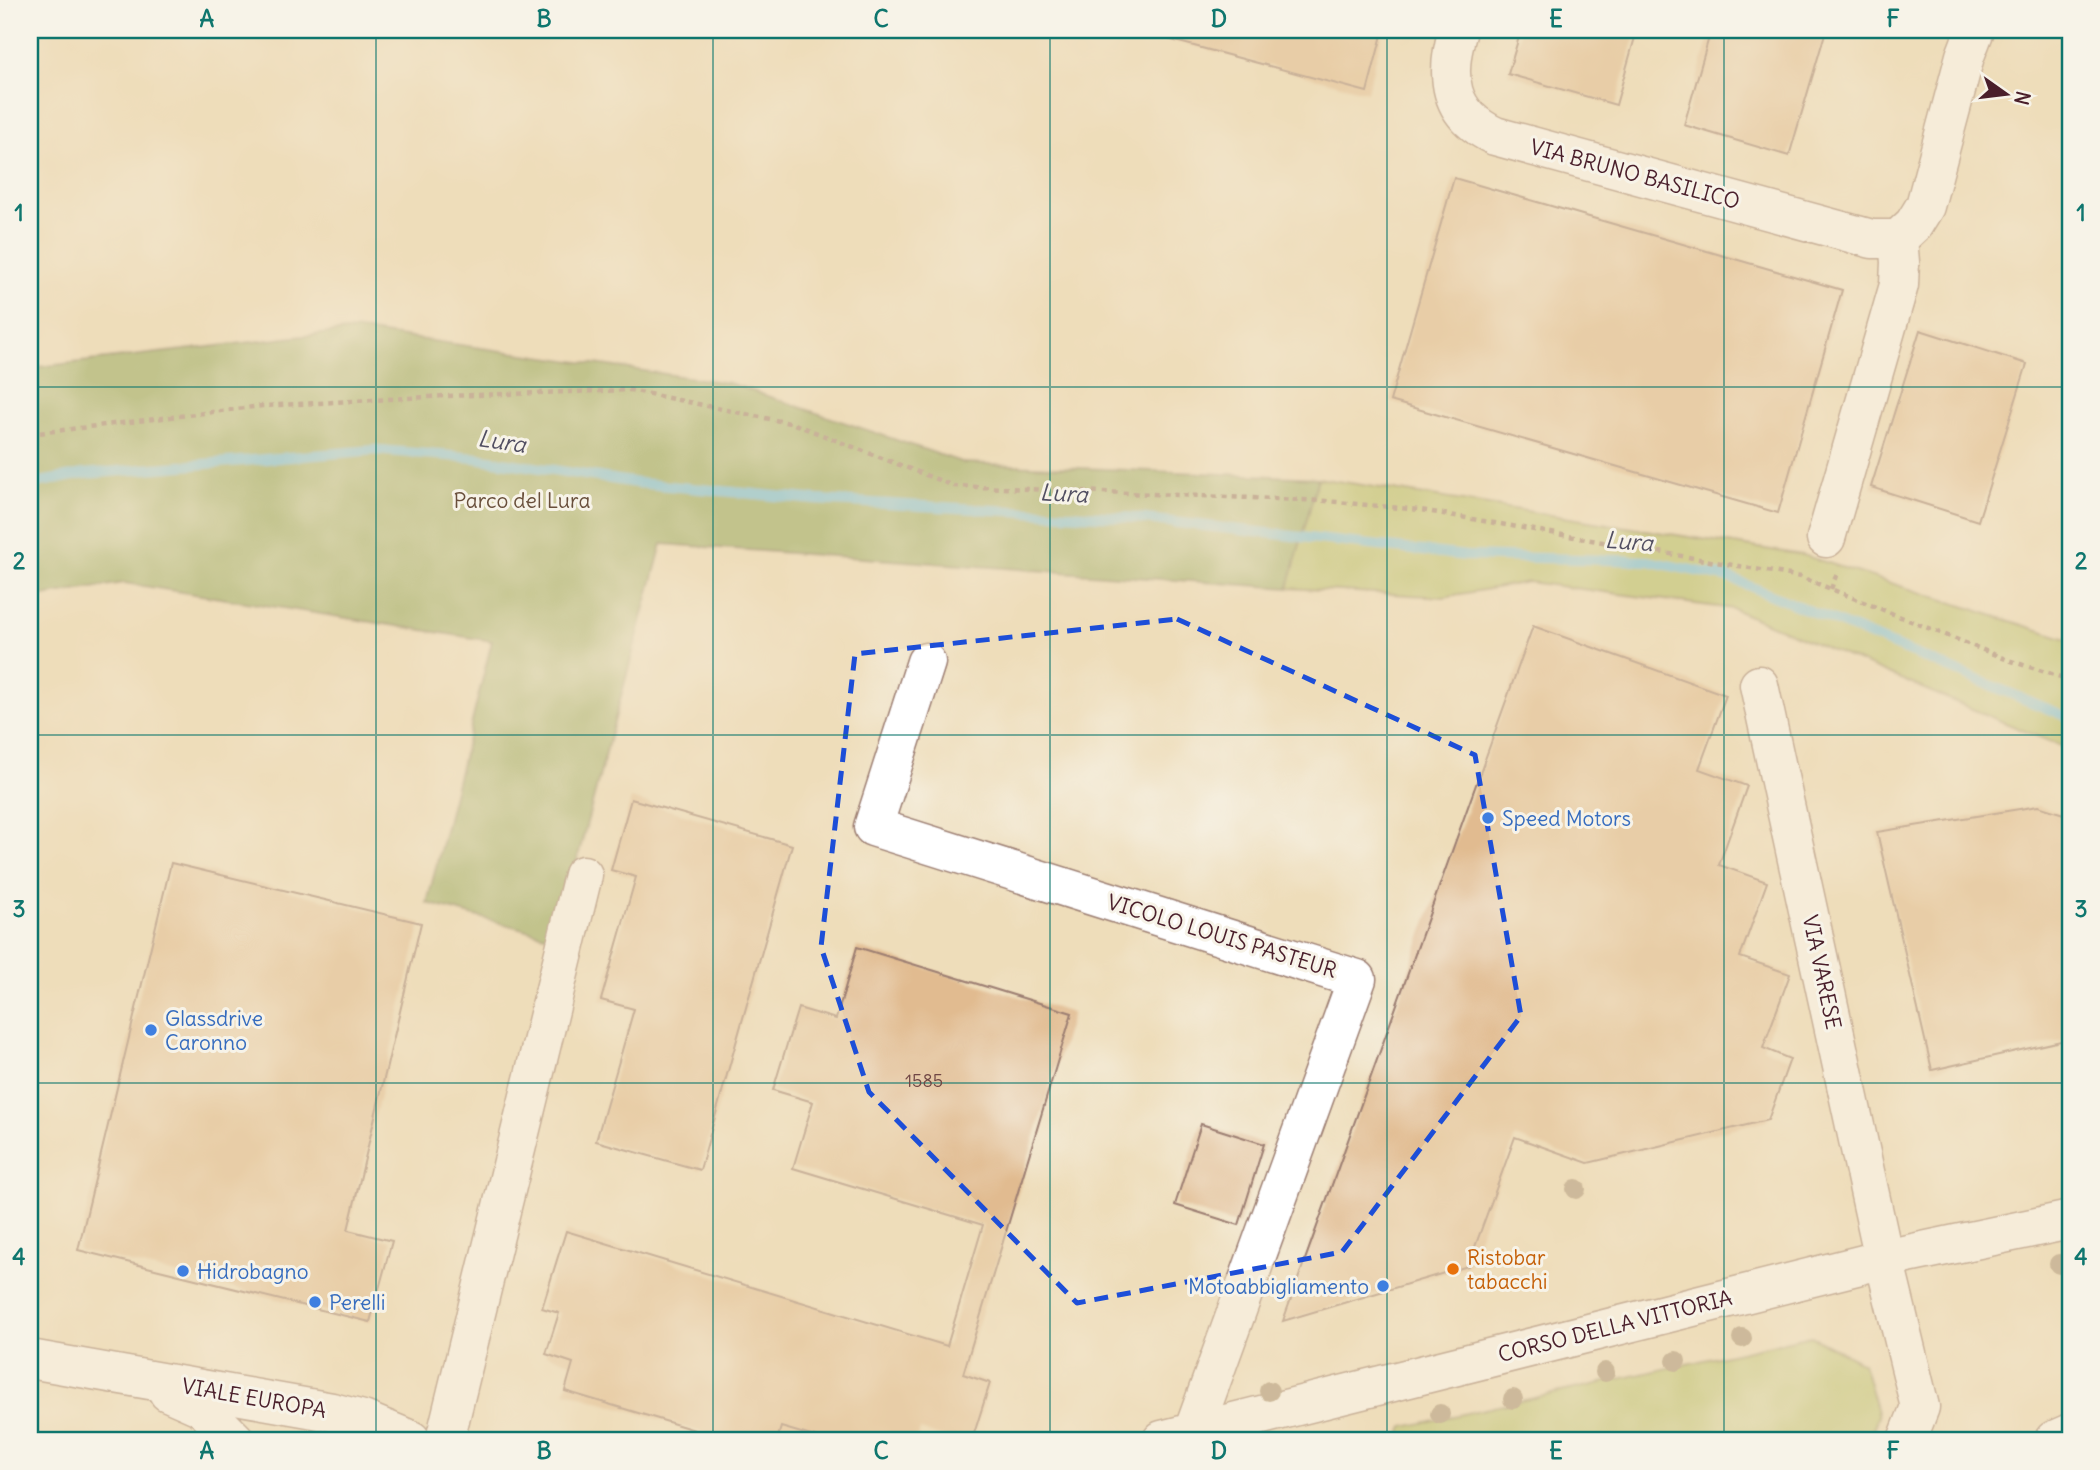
<svg xmlns="http://www.w3.org/2000/svg" width="2100" height="1470" viewBox="0 0 2100 1470" font-family="Delius,sans-serif">
	<style>
		.green { fill: #b0be61; stroke: #7d6e46; stroke-width: 2 }
		.forest { fill: #8ca557; stroke: #6b6241; stroke-width: 2 }
		.lines { fill: none; stroke-linecap: round; stroke-linejoin: round }
		.stream { stroke: #66bee3; stroke-width: 10 }
		.building { fill: #e1bb90 }
		.minor-casing { stroke: #9c7e72; stroke-width: 41 }
		.path { stroke: #9c7e72; stroke-width: 4.5; stroke-dasharray: 5 5; stroke-linecap: butt }
		.minor { stroke: #fff; stroke-width: 38 }
		.tree { fill: #a58f74 }
		.marked { fill: none; stroke: #1d4ed8; stroke-width: 5; stroke-dasharray: 14 9; stroke-linejoin: round }
		.grid { fill: none; stroke: #0f766e; stroke-width: 2; stroke-opacity: 0.55 }
		.shop-dot { fill: #3f7fe0; stroke: #f7f3e8; stroke-width: 2.5 }
		.food-dot { fill: #e8710a; stroke: #f7f3e8; stroke-width: 2.5 }
		.labels { text-anchor: middle; dominant-baseline: central; stroke-width: 6; stroke-linejoin: round; paint-order: stroke }
		.number-label { font-size: 18px; fill: #704644 }
		.street-label { font-size: 21px; fill: #4a1f2b; stroke: #f7f3e8 }
		.park-label { font-size: 21px; fill: #694f3b; stroke: #f7f3e8 }
		.shop-label { font-size: 21px; fill: #366cbe; stroke: #f7f3e8; text-anchor: start }
		.food-label { font-size: 21px; fill: #c56008; stroke: #f7f3e8; text-anchor: start }
		.water-label { font-size: 23px; font-style: italic; fill: #524f62; stroke: #f7f3e8 }
		.neatline { fill: none; stroke: #0f766e; stroke-width: 2.5 }
		.grid-label { font-size: 23px; text-anchor: middle; font-weight: bold; fill: #0f766e }
	</style>
	<rect width="100%" height="100%" fill="#f7f3e8"/>
	<filter id="ink" filterUnits="userSpaceOnUse"><feTurbulence type="fractalNoise" baseFrequency=".0143" numOctaves="2"/><feDisplacementMap in="SourceGraphic" scale="14" xChannelSelector="R" yChannelSelector="G"/><feConvolveMatrix kernelMatrix="1 2 1 2 8 2 1 2 1" color-interpolation-filters="sRGB"/></filter>
	<filter id="wash" filterUnits="userSpaceOnUse"><feTurbulence type="fractalNoise" baseFrequency=".00686" numOctaves="4" result="noise"/><feDisplacementMap in="SourceGraphic" scale="28" xChannelSelector="R" yChannelSelector="G"/><feGaussianBlur stdDeviation="1.57" result="paint"/><feColorMatrix in="noise" values="0 0 0 0 0 0 0 0 0 0 0 0 0 0 0 0 0 1.4 0 .05"/><feComposite in="paint" operator="in"/></filter>
	<g filter="url(#wash)">
		<rect width="100%" height="100%" fill="#eeddba"/>
		<g class="green">
			<polygon points="1318,478 1803,555 2070,640 2070,750 1733,609 1528,582 1444,597 1288,588"/>
			<polygon points="1811,1336 1863,1363 1878,1416 1869,1440 1398,1440 1404,1427"/>
		</g>
		<polygon class="forest" points="355,330 729,383 964,463 1318,478 1288,588 662,544 556,938 427,903 492,641 124,583 30,598 30,368"/>
		<g class="lines">
			<polyline class="stream" points="30,484 84,474 376,450 476,458 637,483 817,500 1136,518 1466,556 1648,561 1730,578 2070,718"/>
		</g>
		<g id="blocks">
			<g class="building">
				<polygon points="1134,30 1362,30 1382,35 1367,92"/>
				<polygon points="1521,30 1637,30 1616,105 1508,74"/>
				<polygon points="1711,30 1826,30 1789,156 1684,125"/>
				<polygon points="1454,178 1842,290 1778,513 1390,401"/>
				<polygon points="1920,330 2027,364 1978,521 1871,487"/>
				<polygon points="1533,626 1726,695 1699,769 1747,786 1719,865 1767,882 1740,957 1790,974 1763,1048 1790,1059 1768,1120 1588,1163 1515,1137 1468,1266 1283,1321"/>
				<polygon points="631,799 792,845 700,1170 596,1141 634,1009 601,1000 636,877 611,870"/>
				<polygon points="2038,806 2070,816 2070,1039 1932,1070 1877,832"/>
				<polygon points="171,863 421,923 348,1230 392,1241 370,1322 78,1250"/>
				<polygon points="857,947 1072,1013 963,1374 990,1383 972,1440 953,1440 920,1430 917,1440 825,1440 781,1427 777,1440 728,1440 565,1391 573,1363 546,1354 559,1313 542,1308 566,1231 947,1346 983,1225 793,1168 813,1102 773,1090 798,1008 836,1019"/>
				<polygon points="1201,1124 1264,1144 1239,1225 1175,1205"/>
			</g>
		</g>
	</g>
	<g filter="url(#ink)">
		<use href="#blocks" fill-opacity="0" stroke="#9c7e72" stroke-width="2"/>
		<g class="lines">
			<g class="minor-casing">
				<g id="minor">
					<path d="M 1458,30 C 1444,76 1448,114 1495,136 L 1872,239 L 1898,239"/>
					<polyline points="1898,239 1914,224 1925,206 1965,56 1975,30"/>
					<polyline points="1826,538 1899,285 1900,262 1898,239"/>
					<polyline points="926,662 873,827 1357,979 1193,1432"/>
					<polyline points="1759,685 1884,1259 1920,1407 1907,1440"/>
					<polyline points="30,1359 332,1412 363,1420 411,1440"/>
					<polyline points="168,1392 202,1407 235,1440"/>
					<polyline points="445,1440 583,875"/>
					<polyline points="1162,1440 1884,1259 2070,1220"/>
					<polyline points="2054,1440 2070,1433"/>
				</g>
			</g>
			<g class="path">
				<polyline points="30,434 262,406 445,396 630,390 794,424 954,486 1326,501 1421,510 1801,577 2008,660 2070,680"/>
				<polyline points="1831,589 1837,573"/>
			</g>
			<use href="#minor" class="minor"/>
		</g>
		<g class="tree">
			<circle cx="1576" cy="1189" r="10"/>
			<circle cx="2059" cy="1264" r="10"/>
			<circle cx="1742" cy="1338" r="10"/>
			<circle cx="1676" cy="1361" r="10"/>
			<circle cx="1605" cy="1372" r="10"/>
			<circle cx="1269" cy="1391" r="10"/>
			<circle cx="1513" cy="1399" r="10"/>
			<circle cx="1440" cy="1414" r="10"/>
		</g>
	</g>
	<path d="M0 0H2100V1470H0ZM 1177,619 L 1475,755 L 1521,1016 L 1342,1252 L 1077,1303 L 869,1092 L 821,947 L 855,654 Z" fill="#eeddba" fill-opacity=".55" fill-rule="evenodd"/>
	<path class="marked" d="M 1177,619 L 1475,755 L 1521,1016 L 1342,1252 L 1077,1303 L 869,1092 L 821,947 L 855,654 Z"/>
	<path class="grid" d="M 376,30 L 376,1440M 713,30 L 713,1440M 1050,30 L 1050,1440M 1387,30 L 1387,1440M 1724,30 L 1724,1440M 30,387 L 2070,387M 30,735 L 2070,735M 30,1083 L 2070,1083"/>
	<g class="shop-dot">
		<circle cx="1488" cy="818" r="7"/>
		<circle cx="151" cy="1030" r="7"/>
		<circle cx="183" cy="1271" r="7"/>
		<circle cx="1383" cy="1286" r="7"/>
		<circle cx="315" cy="1302" r="7"/>
	</g>
	<circle class="food-dot" cx="1453" cy="1269" r="7"/>
	<g class="labels">
		<g class="number-label">
			<text x="924" y="1080">1585</text>
		</g>
		<g class="street-label">
			<text transform="translate(1635 174) rotate(15)">VIA BRUNO BASILICO</text>
			<text transform="translate(1222 936) rotate(17)">VICOLO LOUIS PASTEUR</text>
			<text transform="translate(1822 972) rotate(78)">VIA VARESE</text>
			<text transform="translate(1615 1326) rotate(-14)">CORSO DELLA VITTORIA</text>
			<text transform="translate(254 1398) rotate(10)">VIALE EUROPA</text>
		</g>
		<g class="park-label">
			<text x="522" y="500">Parco del Lura</text>
		</g>
		<g class="shop-label">
			<text x="1502" y="818">Speed Motors</text>
			<text x="165" y="1018">Glassdrive<tspan x="165" dy="24">Caronno</tspan></text>
			<text x="197" y="1271">Hidrobagno</text>
			<text x="1369" y="1286" text-anchor="end">Motoabbigliamento</text>
			<text x="329" y="1302">Perelli</text>
		</g>
		<g class="food-label">
			<text x="1467" y="1257">Ristobar<tspan x="1467" dy="24">tabacchi</tspan></text>
		</g>
		<g class="water-label">
			<text transform="translate(502 441) rotate(8)">Lura</text>
			<text transform="translate(1064 493) rotate(3)">Lura</text>
			<text transform="translate(1629 541) rotate(4)">Lura</text>
		</g>
	</g>
	<rect width="2100" height="1470" fill="none" stroke="#f7f3e8" stroke-width="77"/>
	<g transform="translate(2006 94) rotate(104)" stroke="#f7f3e8" stroke-width="5" paint-order="stroke">
	<path d="M0-5L12 26L0 18L-12 26Z" fill="#4a1f2b"/>
	<text y="-10" font-size="19" font-weight="bold" text-anchor="middle" fill="#4a1f2b">N</text>
	</g>
	<rect x="38" y="38" width="2024" height="1394" class="neatline"/>
	<g class="grid-label">
		<text x="207" y="27">A</text>
		<text x="544" y="27">B</text>
		<text x="881" y="27">C</text>
		<text x="1219" y="27">D</text>
		<text x="1556" y="27">E</text>
		<text x="1893" y="27">F</text>
		<text x="19" y="221">1</text>
		<text x="2081" y="221">1</text>
		<text x="19" y="569">2</text>
		<text x="2081" y="569">2</text>
		<text x="19" y="917">3</text>
		<text x="2081" y="917">3</text>
		<text x="19" y="1265">4</text>
		<text x="2081" y="1265">4</text>
		<text x="207" y="1459">A</text>
		<text x="544" y="1459">B</text>
		<text x="881" y="1459">C</text>
		<text x="1219" y="1459">D</text>
		<text x="1556" y="1459">E</text>
		<text x="1893" y="1459">F</text>
	</g>
</svg>
